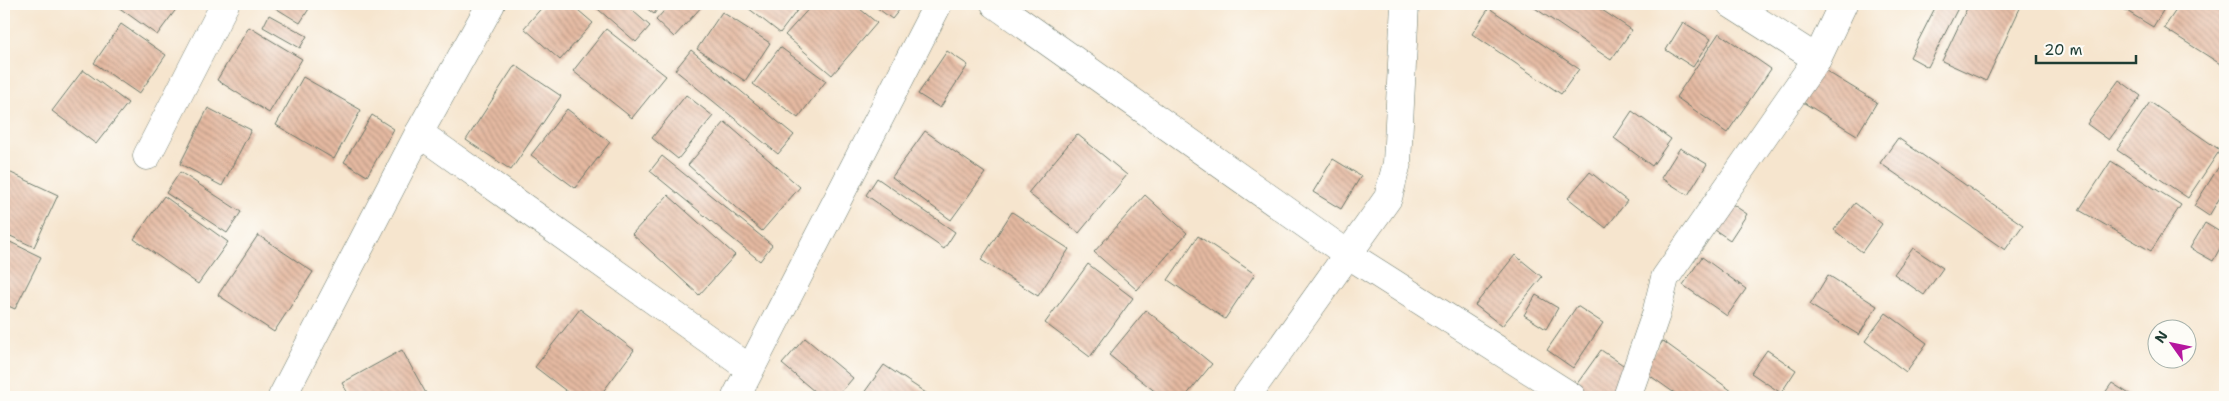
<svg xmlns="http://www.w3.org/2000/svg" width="2229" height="401" viewBox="0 0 2229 401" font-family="'Shantell Sans',sans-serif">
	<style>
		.building { fill: url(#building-back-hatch) }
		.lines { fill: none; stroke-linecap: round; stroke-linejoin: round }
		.street-casing { stroke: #6a786a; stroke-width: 29 }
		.street { stroke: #fff; stroke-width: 28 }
	</style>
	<defs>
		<pattern id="building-back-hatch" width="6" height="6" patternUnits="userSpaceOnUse" patternTransform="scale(1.25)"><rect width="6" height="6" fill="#e5b9a1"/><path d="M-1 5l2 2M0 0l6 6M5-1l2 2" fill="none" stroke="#b99884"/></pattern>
	</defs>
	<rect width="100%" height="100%" fill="#fdfcf7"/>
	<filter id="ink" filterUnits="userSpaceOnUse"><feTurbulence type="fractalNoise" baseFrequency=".02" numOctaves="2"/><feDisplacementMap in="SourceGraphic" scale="10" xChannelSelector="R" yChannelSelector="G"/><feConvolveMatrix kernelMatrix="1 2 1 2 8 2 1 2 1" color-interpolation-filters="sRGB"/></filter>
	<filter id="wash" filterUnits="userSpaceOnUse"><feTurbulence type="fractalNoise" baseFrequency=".0096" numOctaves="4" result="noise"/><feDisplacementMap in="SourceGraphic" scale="20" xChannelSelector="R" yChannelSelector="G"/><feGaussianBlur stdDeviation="1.12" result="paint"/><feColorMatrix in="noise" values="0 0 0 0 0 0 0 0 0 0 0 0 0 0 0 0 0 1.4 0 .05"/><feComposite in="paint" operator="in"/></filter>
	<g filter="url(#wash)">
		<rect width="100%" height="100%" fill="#f6e5ce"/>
		<g id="blocks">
			<g class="building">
				<polygon points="114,4 180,4 157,35"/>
				<polygon points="269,4 312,4 300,23"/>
				<polygon points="545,4 571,4 593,23 560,60 524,28"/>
				<polygon points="592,4 625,4 650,26 636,42"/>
				<polygon points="641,4 661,4 654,14"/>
				<polygon points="670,4 704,4 674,37 656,20"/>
				<polygon points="743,4 802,4 780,33"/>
				<polygon points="813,4 854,4 877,23 832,75 785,35"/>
				<polygon points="872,4 904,4 892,19"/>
				<polygon points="1529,4 1593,4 1632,30 1611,60"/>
				<polygon points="1937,4 1960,4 1928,67 1910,57"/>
				<polygon points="1969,4 2022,4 1986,81 1942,61"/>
				<polygon points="2129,4 2167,4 2153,27 2125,10"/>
				<polygon points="2180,4 2225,4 2225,67 2164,28"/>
				<polygon points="1489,8 1579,69 1561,94 1472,34"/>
				<polygon points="722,12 770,43 745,81 697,49"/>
				<polygon points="269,15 307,36 300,48 263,27"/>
				<polygon points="1683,22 1711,39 1693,67 1666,50"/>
				<polygon points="121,24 166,55 139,94 94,63"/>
				<polygon points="249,27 302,59 269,113 217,80"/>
				<polygon points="606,29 666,76 632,118 573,71"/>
				<polygon points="1719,33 1771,69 1727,133 1676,97"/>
				<polygon points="780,47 826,81 798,118 753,84"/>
				<polygon points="691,50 794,135 778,154 675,70"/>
				<polygon points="947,51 968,65 940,108 918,94"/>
				<polygon points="515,65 561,96 511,170 466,140"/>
				<polygon points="1821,68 1877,102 1857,135 1801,101"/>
				<polygon points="83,70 128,103 96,144 52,111"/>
				<polygon points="303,77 361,110 334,159 276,125"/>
				<polygon points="2119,80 2141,96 2109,140 2087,124"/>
				<polygon points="686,95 713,116 678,159 652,138"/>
				<polygon points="2150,102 2220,150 2188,198 2117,150"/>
				<polygon points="208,108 251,130 222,186 180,164"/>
				<polygon points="567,109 610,142 575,188 531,155"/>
				<polygon points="1632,111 1671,139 1652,166 1614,138"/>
				<polygon points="372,115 394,129 367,176 344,162"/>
				<polygon points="725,122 800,187 762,231 688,165"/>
				<polygon points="925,131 985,173 951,220 892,177"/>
				<polygon points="1077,134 1127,175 1079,233 1028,193"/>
				<polygon points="1898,138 2023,225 2005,250 1880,163"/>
				<polygon points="1680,148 1707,164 1688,195 1661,178"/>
				<polygon points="662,156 772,245 760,261 650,171"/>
				<polygon points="1333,159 1361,176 1341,209 1313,192"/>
				<polygon points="2223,160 2225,161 2225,189 2209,216 2194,206"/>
				<polygon points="2111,161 2181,205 2151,251 2079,210"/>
				<polygon points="9,172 58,195 34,247 4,233 4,183"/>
				<polygon points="180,172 241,212 227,233 166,193"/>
				<polygon points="1590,172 1627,201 1606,228 1568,198"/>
				<polygon points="877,178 955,232 944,249 866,195"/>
				<polygon points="668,195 735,255 699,295 632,234"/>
				<polygon points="1145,195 1187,233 1137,290 1094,252"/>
				<polygon points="164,196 228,242 198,284 134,239"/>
				<polygon points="1726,200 1747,214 1730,240 1709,226"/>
				<polygon points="1855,203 1882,224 1862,252 1834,230"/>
				<polygon points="1012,212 1069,249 1038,296 981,260"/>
				<polygon points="2205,223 2225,235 2225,239 2213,261 2190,248"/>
				<polygon points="258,235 313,272 274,332 218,295"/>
				<polygon points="1198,236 1255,274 1225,319 1168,280"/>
				<polygon points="4,239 41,257 15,309 4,304"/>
				<polygon points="1913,248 1943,268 1924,295 1894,274"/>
				<polygon points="1515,255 1542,277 1502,326 1475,305"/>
				<polygon points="1702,257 1746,289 1727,316 1683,285"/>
				<polygon points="1088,264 1133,298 1090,357 1045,323"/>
				<polygon points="1828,275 1877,306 1859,335 1810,305"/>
				<polygon points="1536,295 1558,308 1546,329 1524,315"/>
				<polygon points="1577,306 1603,323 1573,368 1547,350"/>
				<polygon points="580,309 634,350 599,397 574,397 535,367"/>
				<polygon points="1146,310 1212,364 1185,397 1162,397 1109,355"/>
				<polygon points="1886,313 1927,343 1906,372 1865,341"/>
				<polygon points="805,338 853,378 837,397 821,397 782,364"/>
				<polygon points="1663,341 1740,397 1680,397 1642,370"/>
				<polygon points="402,350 428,397 350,397 342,383"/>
				<polygon points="1601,350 1629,369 1610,397 1587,397 1574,388"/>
				<polygon points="1767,350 1796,370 1781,393 1751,373"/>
				<polygon points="884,365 932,397 861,397"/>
				<polygon points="2112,383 2134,397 2102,397"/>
			</g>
		</g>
	</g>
	<g filter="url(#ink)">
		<use href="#blocks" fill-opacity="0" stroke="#6a786a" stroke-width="1"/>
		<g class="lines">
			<g class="street-casing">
				<g id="street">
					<polyline points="995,4 1349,255 1572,397"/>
					<polyline points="1731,4 1817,59"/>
					<polyline points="419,133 750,369"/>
					<polyline points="147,156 225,4"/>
					<polyline points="282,397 419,133 491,4"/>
					<polyline points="736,397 938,4"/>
					<polyline points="1246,397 1388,198 1397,163 1405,4"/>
					<polyline points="1627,397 1656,314 1665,278 1817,59 1843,4"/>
				</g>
			</g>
			<use href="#street" class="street"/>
		</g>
	</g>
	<rect width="2229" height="401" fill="none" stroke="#fdfcf7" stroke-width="20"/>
	<g transform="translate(2172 344) rotate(303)"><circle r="24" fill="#fdfcf7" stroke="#a4b0a9"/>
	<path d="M0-4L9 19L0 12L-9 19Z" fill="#b5179e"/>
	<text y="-8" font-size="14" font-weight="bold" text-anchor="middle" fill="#1f3d34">N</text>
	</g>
	<path d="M2036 55v8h100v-8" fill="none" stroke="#1f3d34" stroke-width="2.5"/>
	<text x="2044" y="55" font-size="15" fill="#1f3d34" stroke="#fdfcf7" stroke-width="4" paint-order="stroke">20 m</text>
</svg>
